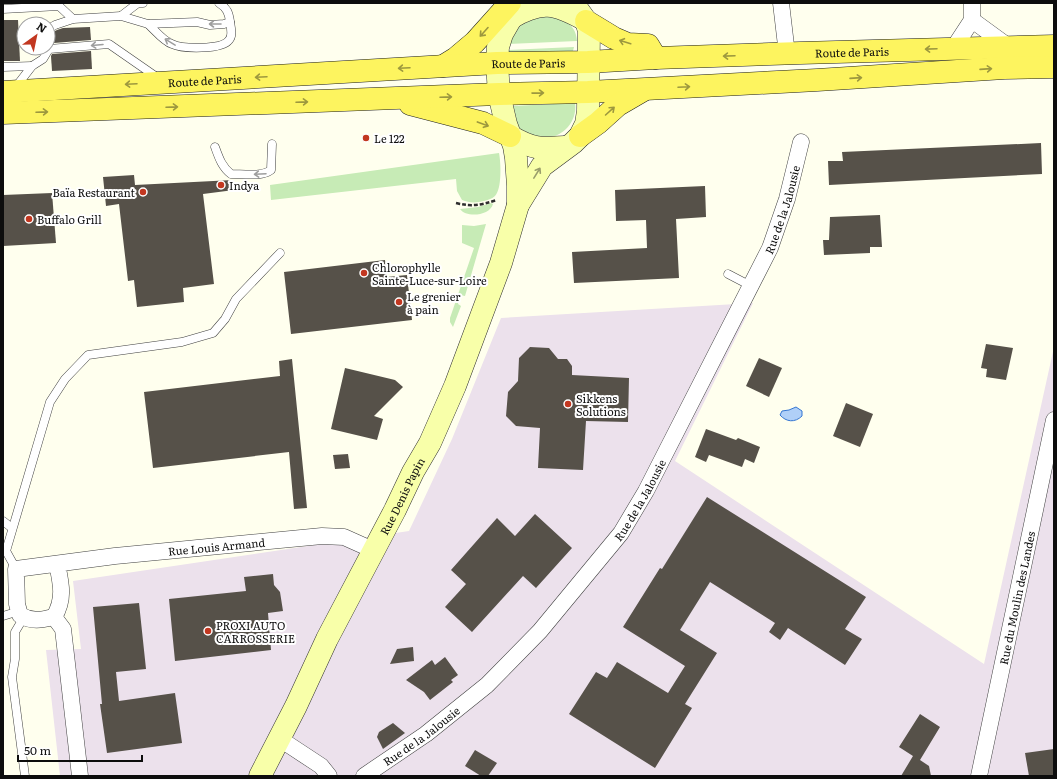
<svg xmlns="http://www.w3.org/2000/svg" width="1057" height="779" viewBox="0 0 1057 779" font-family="Literata,serif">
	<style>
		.industrial { fill: #ece1ec }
		.green { fill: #c7ebb6 }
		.water { fill: #b0d0f8; stroke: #3576d2 }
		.building { fill: #565149 }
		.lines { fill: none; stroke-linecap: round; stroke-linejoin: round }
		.lane-casing { stroke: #404040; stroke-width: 9 }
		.street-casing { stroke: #404040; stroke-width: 17 }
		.secondary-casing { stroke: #2f2f2f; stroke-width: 23 }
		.primary-casing { stroke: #1e1e1e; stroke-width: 23 }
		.path { stroke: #2f2f2f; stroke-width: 2.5; stroke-dasharray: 4 2; stroke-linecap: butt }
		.lane { stroke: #fff; stroke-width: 8 }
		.street { stroke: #fff; stroke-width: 16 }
		.secondary { stroke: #f8ffa9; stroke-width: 22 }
		.primary { stroke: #fdf45f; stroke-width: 22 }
		.oneway { stroke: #9e9e9e }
		.oneway2 { stroke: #9d983e }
		.oneway3 { stroke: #9a9e6b }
		.poi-dot { fill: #c23720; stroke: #fff; stroke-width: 1.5 }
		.labels { text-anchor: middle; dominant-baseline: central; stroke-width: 4; stroke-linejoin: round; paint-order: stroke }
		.street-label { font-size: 11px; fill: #0d0d0d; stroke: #fff }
		.poi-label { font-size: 11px; fill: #0d0d0d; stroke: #fff; text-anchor: start }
	</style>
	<rect width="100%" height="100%" fill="#ffe"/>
	<polygon class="industrial" points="753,303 675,461 984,664 1054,347 1054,776 60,776 46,650 81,649 73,581 409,531 452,439 501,318"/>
	<g class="green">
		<path d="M 542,11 C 558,17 576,21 577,41 L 508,44 L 514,27 Z"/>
		<polygon points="574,47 573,51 509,54 508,50"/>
		<path d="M 575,103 C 578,123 560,140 541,138 C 537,138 533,136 529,134 C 524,132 519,129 517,124 C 514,119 514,111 512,106 Z"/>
		<path d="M 499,153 C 501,163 502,189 495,196 C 492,199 487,200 484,201 C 476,203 469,203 462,200 L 457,191 L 456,179 L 271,200 L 270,185 Z"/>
		<path d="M 491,203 L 493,204 C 490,216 466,218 460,209 L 478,207 Z"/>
		<polygon points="486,224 465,296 460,295 458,304 461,306 453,327 450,322 450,318 474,248 462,243 462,225 474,226"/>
	</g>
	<path class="water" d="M 796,407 L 802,411 L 802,416 C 795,423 786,422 780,415 L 782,411 L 789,410 Z"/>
	<g class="building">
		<polygon points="3,20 18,20 20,61 4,61"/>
		<polygon points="90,27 91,40 54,43 55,31 57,30 63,28"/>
		<polygon points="91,51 92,69 52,71 51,56 52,54"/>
		<polygon points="1041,143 1042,174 829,185 828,161 843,161 842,152"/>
		<polygon points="134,175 135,185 233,180 234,190 203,194 214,284 183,288 184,302 137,307 134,280 128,281 119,204 106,206 103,177"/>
		<polygon points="705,186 706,217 676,219 679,278 574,283 572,252 647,248 646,220 616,221 615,190"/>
		<polygon points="52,193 56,243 3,246 3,195"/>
		<polygon points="880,215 882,247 870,247 870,253 824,255 823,240 829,240 830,217"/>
		<polygon points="385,260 387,277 407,275 412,320 291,334 284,272"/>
		<polygon points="986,344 1013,348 1006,380 986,377 987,369 981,368"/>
		<polygon points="530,347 549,348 558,359 567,359 572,366 572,375 629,378 628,422 586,421 583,470 538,468 540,428 516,426 506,416 508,392 518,381 519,358"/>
		<polygon points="759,358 782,368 769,397 746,386"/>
		<polygon points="292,359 307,508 294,509 289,452 153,468 144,392 280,376 279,361"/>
		<polygon points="345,368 395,380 403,387 374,416 383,419 377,440 331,429"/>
		<polygon points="846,403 873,414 860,447 833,436"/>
		<polygon points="706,429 736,440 738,438 760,447 754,463 745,459 742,467 709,455 706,462 695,457"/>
		<polygon points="348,454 350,468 335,469 333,455"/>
		<polygon points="707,497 866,597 845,629 862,639 845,665 788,628 780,640 769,632 775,623 710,582 680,630 717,653 685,704 692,708 655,768 569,714 596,672 607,678 617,662 668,693 685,666 623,627 660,568 662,569"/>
		<polygon points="535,514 572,548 536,588 523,576 472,632 445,607 466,584 451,570 497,518 515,536"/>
		<polygon points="273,574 274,585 280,592 283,611 268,613 271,650 175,661 169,599 246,591 244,577"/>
		<polygon points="139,603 146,669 116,672 119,701 175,693 182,743 107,753 100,704 102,704 93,607"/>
		<polygon points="413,647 414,661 390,664 397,649"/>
		<polygon points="445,657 458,675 451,680 453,682 430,700 424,692 406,680 432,660 435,665"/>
		<polygon points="920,714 940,727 920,760 929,766 931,776 901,776 913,756 899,747"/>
		<polygon points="393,723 405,733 383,749 377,737 379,732"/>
		<polygon points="1054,749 1054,776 1029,776 1025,753"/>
		<polygon points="475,750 497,763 488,776 481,776 465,766"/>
	</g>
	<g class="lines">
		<g class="lane-casing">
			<g id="lane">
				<polyline points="3,9 59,6 73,19"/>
				<polyline points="121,16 138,3 143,3"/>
				<path d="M 148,24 C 155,30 163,41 172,44 C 182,49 222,50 229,40 C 233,36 231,28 230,22"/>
				<path d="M 49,49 L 49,33 L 50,28 L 55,25 L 73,19 L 121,16 L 148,24 L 197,22 L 210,25 L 224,24 L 230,22 C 229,13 227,8 219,3"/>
				<polyline points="3,67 32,66"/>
				<polyline points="15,88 32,66 43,59 49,49 109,44 158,78"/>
				<path d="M 215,147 C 219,158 222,167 231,174 C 243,174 262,177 271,170 L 272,144"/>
				<polyline points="728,274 751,286"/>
				<polyline points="3,521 12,528"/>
				<polyline points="16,569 6,551 50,402 65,379 88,355 182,342 213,333 225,319 236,299 280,253"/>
				<polyline points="3,616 19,611"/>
				<polyline points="24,617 15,632 15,659 12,677 25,776"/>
			</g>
		</g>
		<g class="street-casing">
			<g id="street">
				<polyline points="781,3 787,54"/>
				<polyline points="972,20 1009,47"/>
				<polyline points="953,49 972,20 972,3"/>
				<path id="s1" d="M 57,564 C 61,583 65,599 54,617 C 41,620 32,622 20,615 L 17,604 L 16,569 L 115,556 L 322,536 L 344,537 L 373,550"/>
				<polyline points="54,617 63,629 80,776"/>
				<polyline points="280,739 321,766 329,776"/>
				<path id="s2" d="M 364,776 L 426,734 L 487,685 L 540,631 L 621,533 L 646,491 L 770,248 L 787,199 L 801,142"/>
				<path id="s3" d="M 979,776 L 1054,420"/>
			</g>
		</g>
		<g class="secondary-casing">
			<g id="secondary">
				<path d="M 511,18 C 541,0 555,3 585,20"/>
				<path d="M 510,136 C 532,149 540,149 565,147"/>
				<polyline points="518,205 542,166 573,143 580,136 586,124 588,111 589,31 586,21 573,3"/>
				<path id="s4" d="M 260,776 L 296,706 L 327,639 L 395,510 L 413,472 L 430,443 L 455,386 L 501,263 L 518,205 L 518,186 L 516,158 L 514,146 L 506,124 L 499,94 L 497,63 L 498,47 L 502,34 L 517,8 L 517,3"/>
			</g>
		</g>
		<g class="primary-casing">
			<g id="primary">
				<polyline points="586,21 614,38 628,44 648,45 656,58"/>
				<polyline points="443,66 456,58 475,42 510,3"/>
				<path id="s5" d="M 3,92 L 497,63 L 588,62 L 656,58 L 800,53 L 1054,46"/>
				<polyline points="410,104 483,123 510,136"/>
				<polyline points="3,113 499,94 588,92 817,80 1004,68 1054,67"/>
				<polyline points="580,136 598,123 618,105 642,91"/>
			</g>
		</g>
		<path class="path" d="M 456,203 C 472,207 481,205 497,200"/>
		<use href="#lane" class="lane"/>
		<use href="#street" class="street"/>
		<use href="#secondary" class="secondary"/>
		<use href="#primary" class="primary"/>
	</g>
	<defs><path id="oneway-shaft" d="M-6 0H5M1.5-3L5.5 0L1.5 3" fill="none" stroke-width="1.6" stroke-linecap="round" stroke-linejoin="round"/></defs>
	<g class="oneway">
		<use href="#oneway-shaft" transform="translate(215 24) rotate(-180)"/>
		<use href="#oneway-shaft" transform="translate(170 42) rotate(-149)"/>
		<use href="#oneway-shaft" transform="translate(97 45) rotate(175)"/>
		<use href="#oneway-shaft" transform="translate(260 174) rotate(177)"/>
	</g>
	<g class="oneway2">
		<use href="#oneway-shaft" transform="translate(484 32) rotate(132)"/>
		<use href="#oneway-shaft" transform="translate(625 42) rotate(-163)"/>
		<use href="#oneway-shaft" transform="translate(931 49) rotate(178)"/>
		<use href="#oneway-shaft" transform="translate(729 56) rotate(178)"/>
		<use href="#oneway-shaft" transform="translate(404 68) rotate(177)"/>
		<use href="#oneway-shaft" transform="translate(986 69) rotate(-4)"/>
		<use href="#oneway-shaft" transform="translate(261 77) rotate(177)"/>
		<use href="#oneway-shaft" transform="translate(856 78) rotate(-4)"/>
		<use href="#oneway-shaft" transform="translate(131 84) rotate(177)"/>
		<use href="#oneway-shaft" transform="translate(684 87) rotate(-3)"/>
		<use href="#oneway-shaft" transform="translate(538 93) rotate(-1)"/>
		<use href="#oneway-shaft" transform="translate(446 97) rotate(-2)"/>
		<use href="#oneway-shaft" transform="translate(302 102) rotate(-2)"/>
		<use href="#oneway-shaft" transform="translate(172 107) rotate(-2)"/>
		<use href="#oneway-shaft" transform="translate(610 111) rotate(-42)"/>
		<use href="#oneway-shaft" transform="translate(42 112) rotate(-2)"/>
		<use href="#oneway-shaft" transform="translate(483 124) rotate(20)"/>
	</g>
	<use class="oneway3" href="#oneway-shaft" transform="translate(537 173) rotate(-58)"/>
	<g class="poi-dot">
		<circle cx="366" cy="138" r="4"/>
		<circle cx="221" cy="185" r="4"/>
		<circle cx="143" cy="192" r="4"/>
		<circle cx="29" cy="219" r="4"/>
		<circle cx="364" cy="273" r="4"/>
		<circle cx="399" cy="302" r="4"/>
		<circle cx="568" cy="404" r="4"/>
		<circle cx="208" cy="631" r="4"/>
	</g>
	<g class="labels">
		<g class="street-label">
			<text stroke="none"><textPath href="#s5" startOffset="850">Route de Paris</textPath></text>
			<text stroke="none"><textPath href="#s5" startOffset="526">Route de Paris</textPath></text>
			<text stroke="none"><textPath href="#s5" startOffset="202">Route de Paris</textPath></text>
			<text stroke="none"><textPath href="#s2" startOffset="718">Rue de la Jalousie</textPath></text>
			<text stroke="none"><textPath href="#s4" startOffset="314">Rue Denis Papin</textPath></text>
			<text stroke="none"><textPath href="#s2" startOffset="394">Rue de la Jalousie</textPath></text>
			<text stroke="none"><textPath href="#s1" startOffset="338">Rue Louis Armand</textPath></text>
			<text stroke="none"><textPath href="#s3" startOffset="182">Rue du Moulin des Landes</textPath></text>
			<text stroke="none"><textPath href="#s2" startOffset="70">Rue de la Jalousie</textPath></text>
		</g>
		<g class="poi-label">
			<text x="374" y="138">Le 122</text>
			<text x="229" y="185">Indya</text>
			<text x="135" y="192" text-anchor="end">Baïa Restaurant</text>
			<text x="37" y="219">Buffalo Grill</text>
			<text x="372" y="267">Chlorophylle<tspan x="372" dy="13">Sainte-Luce-sur-Loire</tspan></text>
			<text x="407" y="296">Le grenier<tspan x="407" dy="13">à pain</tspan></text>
			<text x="576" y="398">Sikkens<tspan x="576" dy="13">Solutions</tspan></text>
			<text x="216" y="625">PROXI AUTO<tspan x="216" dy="13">CARROSSERIE</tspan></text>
		</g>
	</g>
	<rect width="1057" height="779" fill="none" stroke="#0d0d0d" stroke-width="8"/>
	<g transform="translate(36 36) rotate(33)"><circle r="19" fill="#ffffff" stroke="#9e9e9e"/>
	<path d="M0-3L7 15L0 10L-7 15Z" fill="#c23720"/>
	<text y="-6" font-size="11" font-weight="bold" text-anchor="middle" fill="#0d0d0d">N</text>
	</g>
	<path d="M18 755v6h124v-6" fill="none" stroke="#0d0d0d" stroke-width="2"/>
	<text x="24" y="755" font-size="12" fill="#0d0d0d" stroke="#ffffff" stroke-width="3" paint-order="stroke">50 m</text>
</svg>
